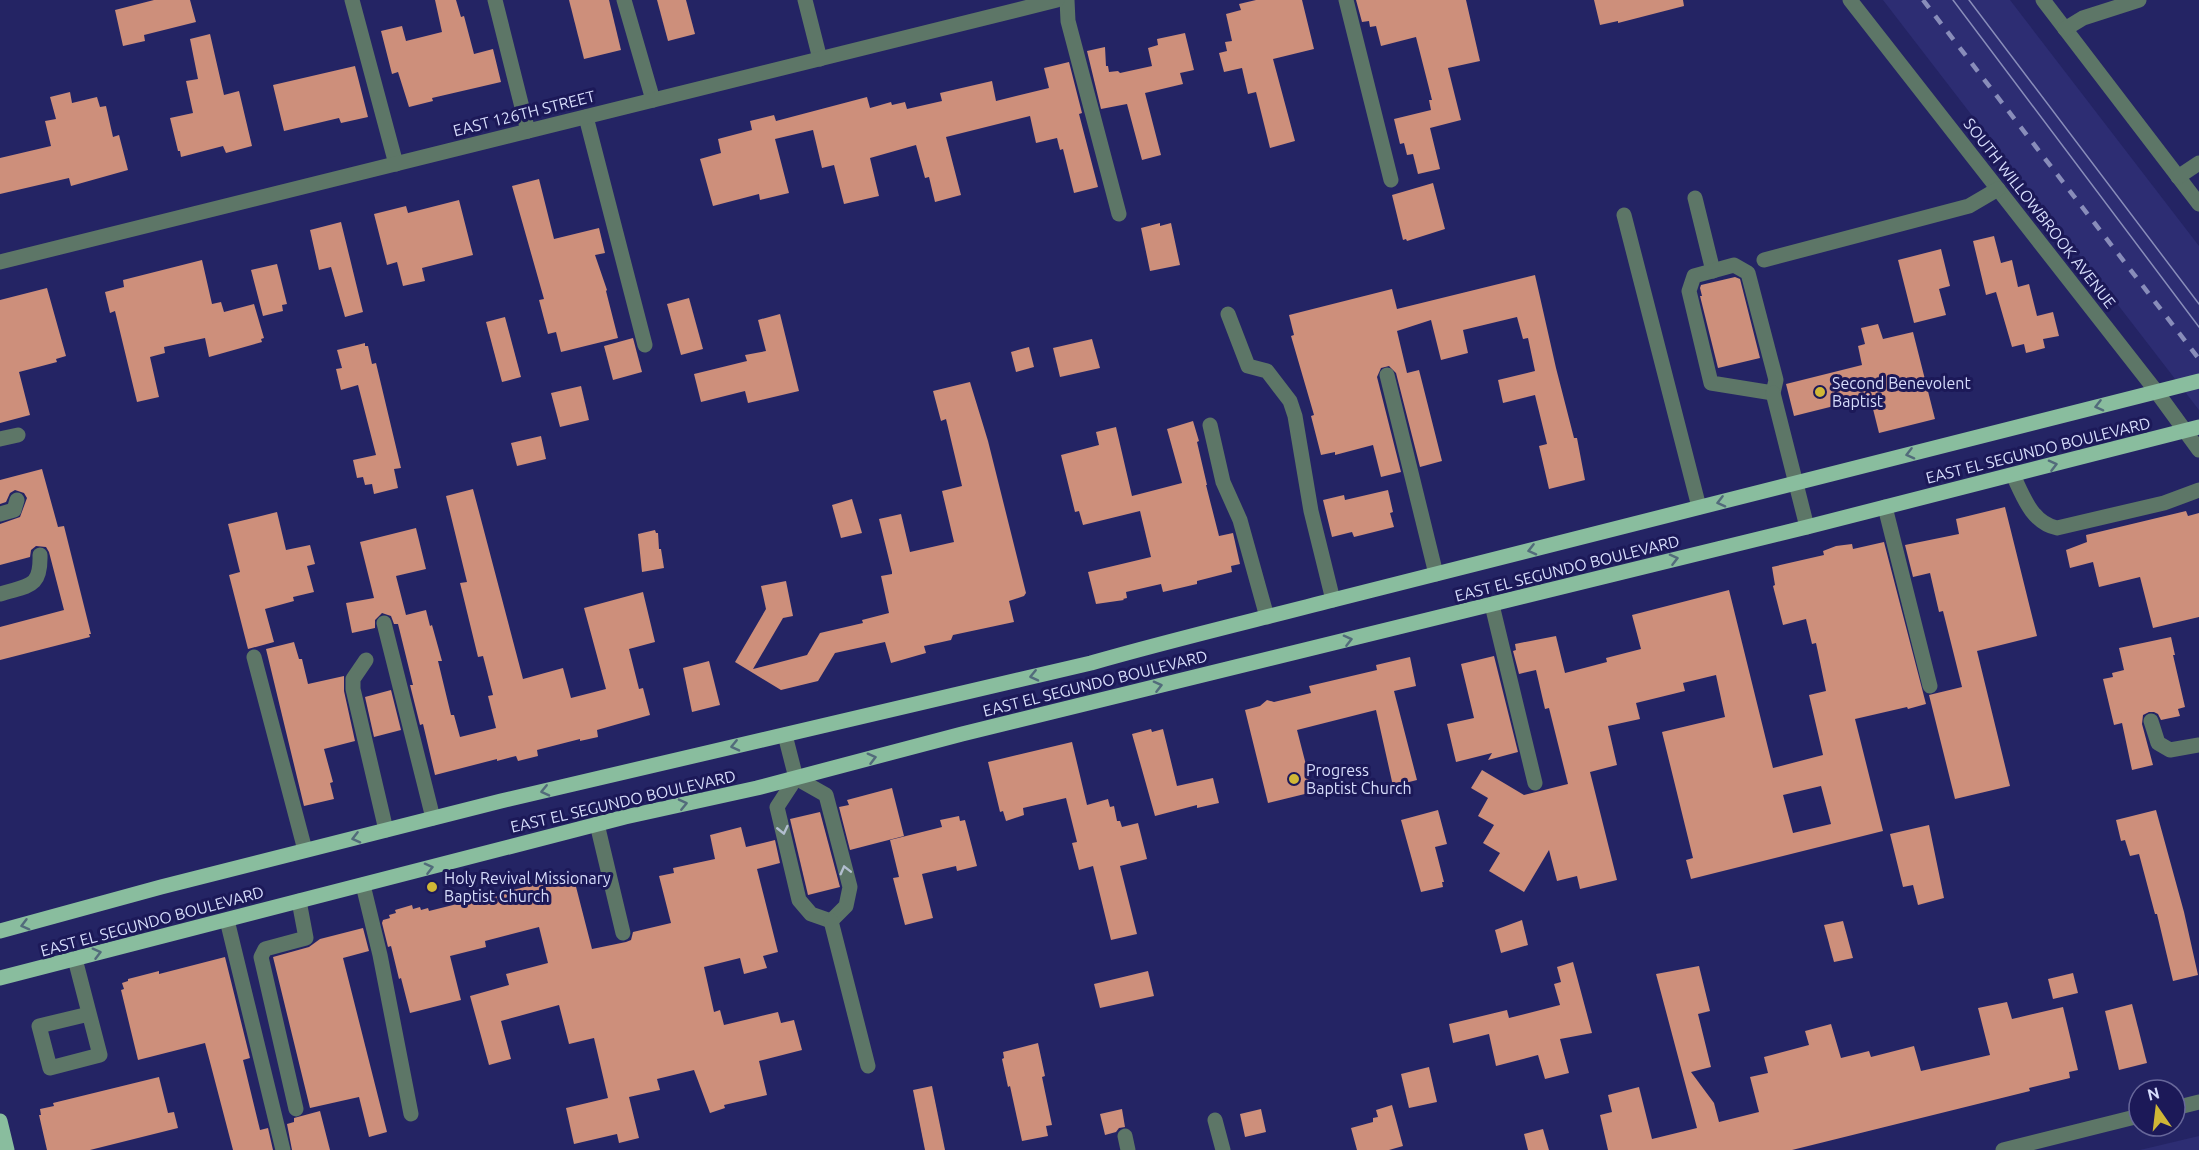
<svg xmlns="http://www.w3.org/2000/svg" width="2199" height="1150" viewBox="0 0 2199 1150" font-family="Ubuntu,sans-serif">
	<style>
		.built { fill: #2d2d73 }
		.building { fill: #cd8f7b; fill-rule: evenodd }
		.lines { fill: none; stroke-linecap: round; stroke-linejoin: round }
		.minor { stroke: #5d7667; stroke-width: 15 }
		.major { stroke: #89bd9e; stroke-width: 15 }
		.tram { stroke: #898dba; stroke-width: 1.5 }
		.rail { stroke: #898dba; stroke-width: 4.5; stroke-dasharray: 10 10; stroke-linecap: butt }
		.oneway { stroke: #526b7b }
		.oneway2 { stroke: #b2becf }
		.poi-dot { fill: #d0b736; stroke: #1c1958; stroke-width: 2 }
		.labels { text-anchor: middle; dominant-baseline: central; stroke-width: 6; stroke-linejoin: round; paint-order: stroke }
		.street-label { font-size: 16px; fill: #d7ddfc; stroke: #1c1958 }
		.poi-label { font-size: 16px; fill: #d7ddfc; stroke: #1c1958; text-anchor: start }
	</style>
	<rect width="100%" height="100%" fill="#242464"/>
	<g class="built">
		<polygon points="1883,0 2010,0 2199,246 2199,410"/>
		<polygon points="2199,1136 2199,1150 2140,1150"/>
	</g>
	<g class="building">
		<polygon points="154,0 190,0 196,22 144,35 145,41 123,46 115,10"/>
		<polygon points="435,0 456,0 461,17 464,16 474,54 493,49 501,82 432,98 433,101 409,107 398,72 392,74 381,31 402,26 406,41 442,32"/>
		<polygon points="569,0 609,0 621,50 584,59"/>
		<polygon points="657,0 686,0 695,34 668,41"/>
		<polygon points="1256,0 1302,0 1314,49 1273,59 1295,141 1270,148 1256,92 1248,94 1242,68 1224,72 1219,53 1227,51 1225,42 1232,41 1226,14 1241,10 1239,4"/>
		<polygon points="1356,0 1466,0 1480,61 1448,68 1461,120 1430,128 1440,169 1418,174 1413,154 1407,155 1404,143 1400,144 1394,119 1431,110 1429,100 1432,100 1416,37 1381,46 1376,26 1370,27 1369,21 1362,22"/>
		<polygon points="1594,0 1683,0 1684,6 1618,23 1618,21 1600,25"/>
		<polygon points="1185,33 1194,70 1180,73 1183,84 1145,93 1161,155 1142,160 1127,104 1101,109 1087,51 1105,47 1106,66 1108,66 1109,72 1118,71 1120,73 1152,66 1148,48 1158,45 1157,39"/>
		<polygon points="210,34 224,95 239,91 252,146 226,153 223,146 181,157 180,151 178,151 170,118 193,113 186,81 198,79 190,39"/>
		<polygon points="1069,62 1082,113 1079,114 1098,187 1074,193 1063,149 1060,150 1057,138 1036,143 1030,116 946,137 961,195 935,202 929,177 925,178 916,145 870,158 879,196 844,204 834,165 822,168 813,130 775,139 789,193 760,200 759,194 713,206 700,159 721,153 718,139 752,130 750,121 774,115 776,121 867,97 870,108 891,102 892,105 905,102 907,109 942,101 940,93 992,81 996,101 1049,88 1044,68"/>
		<polygon points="355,66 368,117 341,123 339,118 284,131 273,85"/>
		<polygon points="70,92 72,103 97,97 100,107 106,106 113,137 119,135 128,170 71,186 69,178 0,194 0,158 51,146 45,121 56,119 50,97"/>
		<polygon points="539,179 554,239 599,228 605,253 595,255 607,290 606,291 618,338 561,352 556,332 548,334 539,300 544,299 512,186"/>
		<polygon points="1433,183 1445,229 1407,241 1406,239 1403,240 1392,195"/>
		<polygon points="459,200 473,255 422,268 425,281 403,286 397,262 387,265 374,214 406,206 408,213"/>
		<polygon points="341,222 363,312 345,317 331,267 319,270 310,230"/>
		<polygon points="1160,223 1160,226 1171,223 1180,265 1150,271 1141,228"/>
		<polygon points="1994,236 2001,263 2012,260 2018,287 2029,284 2037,316 2053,312 2059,336 2043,339 2045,348 2026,353 2024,344 2012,347 1996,292 1986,295 1973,241"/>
		<polygon points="1941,249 1950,286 1939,289 1946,315 1914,323 1898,260"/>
		<polygon points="202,260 212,304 221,302 224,312 254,304 264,338 261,339 262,342 209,357 205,338 164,347 165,353 150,357 159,397 137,402 115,311 110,313 105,292 124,287 123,280"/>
		<polygon points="277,264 287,304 282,305 283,311 263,316 251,270"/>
		<polygon points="1535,275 1556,368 1574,438 1577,438 1585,480 1549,489 1539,446 1547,444 1535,395 1503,403 1498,380 1535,371 1528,338 1523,339 1517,317 1463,330 1468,353 1441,360 1431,320 1397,331 1407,373 1419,370 1442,461 1420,467 1396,373 1389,366 1381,368 1377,377 1401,472 1381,477 1373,445 1335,455 1335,452 1321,455 1311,416 1314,415 1291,336 1294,335 1289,315 1392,289 1397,309"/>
		<polygon points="1735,277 1740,279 1760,358 1718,368 1700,296 1702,296 1700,288 1701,285"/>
		<polygon points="47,288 66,356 56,359 57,362 19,372 30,415 0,423 0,300"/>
		<polygon points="689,298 703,349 681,355 667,304"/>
		<polygon points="780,314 799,391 748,403 745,391 701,402 694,374 747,361 745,355 766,351 758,320"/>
		<polygon points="505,317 521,377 502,382 486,322"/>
		<polygon points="1878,324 1883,339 1913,332 1935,419 1879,433 1870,397 1794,416 1786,384 1862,365 1858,346 1865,344 1861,328"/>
		<polygon points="633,338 642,372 613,380 604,346"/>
		<polygon points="1092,339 1100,368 1060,377 1053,348"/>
		<polygon points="365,343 365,346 368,346 372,364 376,363 401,468 394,469 398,488 374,494 372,484 365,485 363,477 357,478 353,460 376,455 358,385 341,390 336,369 342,368 337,350"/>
		<polygon points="1029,347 1034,367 1016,372 1011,352"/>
		<polygon points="970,382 988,441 1026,593 1024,596 1009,601 1014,622 953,635 951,640 924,646 926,653 891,663 885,642 835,653 818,681 781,690 735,662 766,609 761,586 786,581 793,616 783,618 753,669 807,655 820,633 863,623 862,620 889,613 881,576 892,574 892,572 879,519 901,514 910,552 954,542 942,491 962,486 946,419 941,421 933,391"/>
		<polygon points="581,386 589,420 560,427 551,393"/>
		<polygon points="1193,421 1199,441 1197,442 1207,485 1206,485 1219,536 1233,533 1240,564 1231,566 1232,572 1197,581 1197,584 1163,592 1161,584 1126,592 1127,598 1123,599 1124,600 1096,604 1088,572 1151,557 1140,511 1083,525 1079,511 1075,512 1061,455 1099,445 1096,432 1116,427 1132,496 1182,483 1167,429"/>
		<polygon points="541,436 546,459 517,466 511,443"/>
		<polygon points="42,469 58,527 64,526 91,634 89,634 90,637 0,660 0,627 64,610 49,552 46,547 36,546 31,550 30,557 0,565 0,524 20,517 27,498 24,493 15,490 10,493 6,502 0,504 0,480"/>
		<polygon points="473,489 523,679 563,668 571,698 606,689 584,608 643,592 655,642 629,649 639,689 643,688 650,715 597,730 598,737 580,741 580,739 537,750 538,756 518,761 516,756 497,761 497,759 435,775 423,724 420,725 410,685 413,685 398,624 394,624 391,616 382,613 375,620 375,628 352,633 346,603 374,598 360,542 416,528 426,569 396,576 406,615 426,610 430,626 432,625 442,661 438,661 451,715 454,715 460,737 496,728 488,696 493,695 483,656 478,657 460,583 467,582 446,496"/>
		<polygon points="1388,490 1393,512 1390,513 1394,527 1354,537 1352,532 1332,537 1323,500 1344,495 1345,500"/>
		<polygon points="852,499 862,533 841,538 832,505"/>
		<polygon points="2005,507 2037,636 1977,651 2010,786 1955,799 1929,695 1962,687 1943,611 1939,612 1930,573 1913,577 1905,545 1959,534 1956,519"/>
		<polygon points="2186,511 2188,516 2199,513 2199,617 2153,628 2140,577 2099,587 2093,562 2070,568 2066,550 2087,542 2086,535"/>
		<polygon points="277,512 286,550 310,545 315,564 307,566 314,592 293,597 294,601 265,609 274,642 248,649 229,575 240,572 228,524"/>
		<polygon points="655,530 656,533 658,533 659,549 661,549 664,568 642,572 638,534"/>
		<path d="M 1884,542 L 1926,704 L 1908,709 L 1907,707 L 1855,719 L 1883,831 L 1691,879 L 1686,860 L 1693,858 L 1662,732 L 1725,717 L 1716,675 L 1683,683 L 1685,691 L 1636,703 L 1640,719 L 1608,726 L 1617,765 L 1590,772 L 1617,880 L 1580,889 L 1577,876 L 1557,881 L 1549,850 L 1524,892 L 1489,871 L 1500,853 L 1483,843 L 1494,825 L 1478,816 L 1488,798 L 1471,788 L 1482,770 L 1524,795 L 1568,784 L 1549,708 L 1545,709 L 1536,670 L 1519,674 L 1513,651 L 1516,650 L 1515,644 L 1556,636 L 1565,673 L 1607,662 L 1606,658 L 1641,649 L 1632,615 L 1729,590 L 1773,768 L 1823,755 L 1809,695 L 1826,691 L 1816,643 L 1812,644 L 1806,619 L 1783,625 L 1773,586 L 1775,585 L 1772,567 L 1824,555 L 1823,551 L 1836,546 L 1852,544 L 1853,549 ZM 1821,786 L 1831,824 L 1793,833 L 1783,795 Z"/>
		<polygon points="2171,637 2175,655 2173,655 2185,707 2178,709 2180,716 2161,720 2158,714 2154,712 2149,712 2143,715 2142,724 2153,765 2132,770 2122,723 2114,725 2103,679 2113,677 2112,673 2124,670 2119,648"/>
		<polygon points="294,642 299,659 302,659 308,684 344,676 344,691 355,741 324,749 333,782 330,783 334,799 304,806 266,649"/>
		<polygon points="1494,656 1518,752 1488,760 1492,753 1456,762 1447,724 1474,718 1461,664"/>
		<polygon points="1410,657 1416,686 1394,691 1417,780 1393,786 1376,710 1297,730 1313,792 1268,803 1245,710 1260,706 1267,700 1274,702 1311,693 1309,686 1377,670 1376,665"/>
		<polygon points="709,661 720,705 692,712 683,668"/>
		<polygon points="391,690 401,730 374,737 365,697"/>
		<polygon points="1151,729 1152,732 1163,729 1177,786 1213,778 1219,803 1197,808 1197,805 1155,816 1132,734"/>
		<polygon points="1072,742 1087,805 1108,799 1110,807 1114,806 1117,821 1120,821 1122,827 1138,823 1147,859 1120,866 1137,934 1111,940 1093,866 1079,870 1072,843 1077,842 1066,798 1023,808 1024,815 1006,821 1003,811 1000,812 988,762"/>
		<polygon points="892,788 904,836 850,850 839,807 849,805 847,800"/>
		<polygon points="1438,810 1447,844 1435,847 1444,882 1442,882 1443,887 1421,892 1401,820"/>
		<polygon points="2156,810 2184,912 2198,975 2173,981 2157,914 2155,914 2139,854 2130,856 2125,840 2121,841 2116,820"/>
		<polygon points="820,812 840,887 808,895 790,819"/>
		<polygon points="959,816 960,821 965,820 977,866 957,871 956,866 922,874 933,918 905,925 893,878 899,877 890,840 942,827 940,820"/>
		<polygon points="1929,825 1944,898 1918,905 1913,885 1903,887 1890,834"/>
		<polygon points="741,827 746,847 775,840 780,863 757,869 778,952 763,956 767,968 744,974 740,958 704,967 714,1012 720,1010 724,1025 778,1012 781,1023 794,1020 802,1050 759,1061 767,1095 724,1105 725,1108 710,1113 694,1070 657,1079 660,1090 629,1097 639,1138 619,1143 617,1134 574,1144 566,1108 608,1098 594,1038 569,1044 559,1005 501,1021 511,1059 489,1065 470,996 509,985 506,974 548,963 539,927 485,941 486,947 450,956 461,1000 410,1013 401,978 399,979 391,946 388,947 382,923 383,920 390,918 389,915 396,913 395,910 412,905 413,909 420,907 421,910 428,908 429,911 573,875 592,949 626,942 631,940 633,932 671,923 659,876 674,873 673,868 715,859 710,835"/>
		<polygon points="1522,920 1528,945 1501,953 1495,930"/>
		<polygon points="1843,921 1853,958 1834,962 1824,925"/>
		<polygon points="363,928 369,951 343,958 387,1132 369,1137 359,1097 310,1108 273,957 309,947 320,939"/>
		<polygon points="225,957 250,1058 243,1060 260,1130 268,1128 273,1150 233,1150 205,1043 138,1060 121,990 124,989 122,983 128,981 128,979 159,971 159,974"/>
		<polygon points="1573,962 1592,1033 1560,1039 1569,1073 1545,1079 1538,1055 1496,1066 1489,1034 1453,1043 1449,1024 1507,1010 1509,1018 1560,1005 1554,984 1561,982 1557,967"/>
		<polygon points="1699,966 1710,1011 1698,1014 1711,1067 1691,1072 1714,1103 1719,1122 1759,1112 1750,1077 1768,1073 1764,1057 1809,1045 1805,1031 1831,1024 1841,1058 1869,1051 1871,1057 1914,1046 1921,1071 1990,1055 1978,1008 2007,1002 2012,1019 2063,1007 2078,1070 2069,1072 2070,1078 2029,1088 2030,1091 1792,1150 1608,1150 1600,1115 1612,1112 1608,1095 1639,1087 1652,1139 1697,1128 1656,974"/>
		<polygon points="1148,971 1154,996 1100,1008 1094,984"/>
		<polygon points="2073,973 2078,993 2053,999 2048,979"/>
		<polygon points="2132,1004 2147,1063 2119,1070 2105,1011"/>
		<polygon points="1038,1043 1045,1076 1042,1077 1052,1125 1046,1126 1048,1136 1022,1141 1010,1086 1008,1087 1002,1059 1004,1058 1003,1052"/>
		<polygon points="1429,1067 1437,1102 1409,1108 1401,1074"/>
		<polygon points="159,1077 168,1113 174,1112 178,1128 90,1150 47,1150 39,1115 41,1115 40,1109 54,1106 53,1103"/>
		<polygon points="932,1086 945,1150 925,1150 913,1090"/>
		<polygon points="1392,1105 1403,1146 1389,1150 1357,1150 1351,1128 1373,1122 1373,1118 1378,1117 1376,1110"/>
		<polygon points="1122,1109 1125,1127 1119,1128 1116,1132 1105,1135 1100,1114"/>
		<polygon points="1261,1109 1266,1132 1245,1137 1240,1114"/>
		<polygon points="320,1111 330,1150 292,1150 287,1124 294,1122 294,1118"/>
		<polygon points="1543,1129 1549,1150 1528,1150 1524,1134"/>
	</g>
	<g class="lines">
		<g class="minor">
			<polyline points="352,0 396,164"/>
			<polyline points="495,0 528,131"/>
			<polyline points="624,0 653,100"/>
			<polyline points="805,0 820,59"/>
			<polyline points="1067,0 1068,21 1119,214"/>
			<polyline points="1346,0 1391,180"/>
			<polyline points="1850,0 2156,391 2199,450"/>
			<polyline points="2043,0 2199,204"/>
			<polyline points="2065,29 2083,18 2139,0"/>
			<polyline points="586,117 645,345"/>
			<polyline points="2178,177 2199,163"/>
			<polyline points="1695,198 1713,271"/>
			<polyline points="1624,215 1699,507"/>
			<polyline points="1764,260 1969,206 1998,189"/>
			<polyline points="0,262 1057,0"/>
			<polygon points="1734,265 1748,273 1776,380 1773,393 1711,383 1689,291 1694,276"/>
			<polyline points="1228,314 1248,366 1267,371 1290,401 1295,416 1311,511 1333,600"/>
			<polyline points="1387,375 1436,574"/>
			<polyline points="1773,393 1807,527"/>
			<polyline points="1210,425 1223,482 1240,520 1267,617"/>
			<polyline points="0,439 18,435"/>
			<path d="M 2013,475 C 2023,496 2032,523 2057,528 L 2164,503 L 2199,490"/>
			<polyline points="1885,507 1930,686"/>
			<polyline points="0,514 14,510 17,500"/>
			<path d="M 0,594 C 28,585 41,589 40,555"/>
			<polyline points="1492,605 1535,783"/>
			<polyline points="384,623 433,818"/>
			<polyline points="254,657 305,850"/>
			<polyline points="366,660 353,679 353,689 386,830"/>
			<polyline points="2151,721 2158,743 2170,750 2199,745"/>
			<polyline points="785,735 796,778 777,807 799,900 811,914 831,921"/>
			<polyline points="796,778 826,795 850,887 846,906 831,921"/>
			<polyline points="597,824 623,933"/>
			<polyline points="363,885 380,955 411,1114"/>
			<polyline points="227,920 283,1150"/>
			<polyline points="831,921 868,1066"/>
			<polyline points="75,959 100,1055 50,1068 39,1026 89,1014"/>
			<polyline points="2175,1108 2199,1102"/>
			<polyline points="296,1109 261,957 265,949 306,938 299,901"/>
			<polyline points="1215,1120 1223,1150"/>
			<polyline points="1125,1136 1128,1150"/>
			<polyline points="2003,1150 2139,1116"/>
		</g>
		<g class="major">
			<path d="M 0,931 L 161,887 L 501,801 L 1091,663 C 1171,640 1252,621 1333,600 L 2199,381"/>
			<polyline points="0,978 625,817 757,788 962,734 1807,527 2199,427"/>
			<polyline points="0,1121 7,1150"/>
		</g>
		<g class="tram">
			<polyline points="1953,0 2199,327"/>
			<polyline points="1969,0 2199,304"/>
		</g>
		<polyline class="rail" points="1923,0 2199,359"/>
	</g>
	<defs><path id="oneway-chevron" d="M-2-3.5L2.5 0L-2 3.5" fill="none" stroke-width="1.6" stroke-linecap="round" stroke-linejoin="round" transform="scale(1.5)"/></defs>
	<g class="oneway">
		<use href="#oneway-chevron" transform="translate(2099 406) rotate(166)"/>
		<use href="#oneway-chevron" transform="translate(1910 454) rotate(166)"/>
		<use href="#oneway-chevron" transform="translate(2053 465) rotate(-14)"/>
		<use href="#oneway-chevron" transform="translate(1721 502) rotate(166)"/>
		<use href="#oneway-chevron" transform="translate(1532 550) rotate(166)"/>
		<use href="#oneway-chevron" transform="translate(1674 559) rotate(-14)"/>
		<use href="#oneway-chevron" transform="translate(1348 640) rotate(-14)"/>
		<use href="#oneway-chevron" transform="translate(1034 676) rotate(167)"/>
		<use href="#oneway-chevron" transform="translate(1158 686) rotate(-14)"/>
		<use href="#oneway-chevron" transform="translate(735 746) rotate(167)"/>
		<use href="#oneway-chevron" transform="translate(872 758) rotate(-15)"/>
		<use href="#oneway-chevron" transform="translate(545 791) rotate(167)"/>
		<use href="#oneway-chevron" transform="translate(683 804) rotate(-13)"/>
		<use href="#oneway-chevron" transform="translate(356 838) rotate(166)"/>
		<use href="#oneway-chevron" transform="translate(429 868) rotate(-14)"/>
		<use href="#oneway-chevron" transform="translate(25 925) rotate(165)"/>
		<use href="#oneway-chevron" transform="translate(97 953) rotate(-15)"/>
	</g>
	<g class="oneway2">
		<use href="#oneway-chevron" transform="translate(783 830) rotate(77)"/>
		<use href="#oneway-chevron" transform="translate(845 870) rotate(-104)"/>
	</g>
	<g class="poi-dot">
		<circle cx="1820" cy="392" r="6"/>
		<circle cx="1294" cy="779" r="6"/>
		<circle cx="432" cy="887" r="6"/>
	</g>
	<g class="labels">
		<g class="street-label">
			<text transform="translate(524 113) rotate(-14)">EAST 126TH STREET</text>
			<text transform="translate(2040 213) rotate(52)">SOUTH WILLOWBROOK AVENUE</text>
			<text transform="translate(2038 450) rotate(-14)">EAST EL SEGUNDO BOULEVARD</text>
			<text transform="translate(1567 568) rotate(-14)">EAST EL SEGUNDO BOULEVARD</text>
			<text transform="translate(1095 683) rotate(-14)">EAST EL SEGUNDO BOULEVARD</text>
			<text transform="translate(623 801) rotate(-13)">EAST EL SEGUNDO BOULEVARD</text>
			<text transform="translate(152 921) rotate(-15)">EAST EL SEGUNDO BOULEVARD</text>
		</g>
		<g class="poi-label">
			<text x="1832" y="383">Second Benevolent<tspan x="1832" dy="18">Baptist</tspan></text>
			<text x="1306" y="770">Progress<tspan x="1306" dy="18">Baptist Church</tspan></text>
			<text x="444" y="878">Holy Revival Missionary<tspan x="444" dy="18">Baptist Church</tspan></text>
		</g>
	</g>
	<g transform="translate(2157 1108) rotate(346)"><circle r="28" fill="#1c1958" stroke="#67679a" stroke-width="1.5"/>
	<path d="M0-4.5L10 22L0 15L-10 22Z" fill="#d0b736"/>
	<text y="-9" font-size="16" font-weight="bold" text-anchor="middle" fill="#d7ddfc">N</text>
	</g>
</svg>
